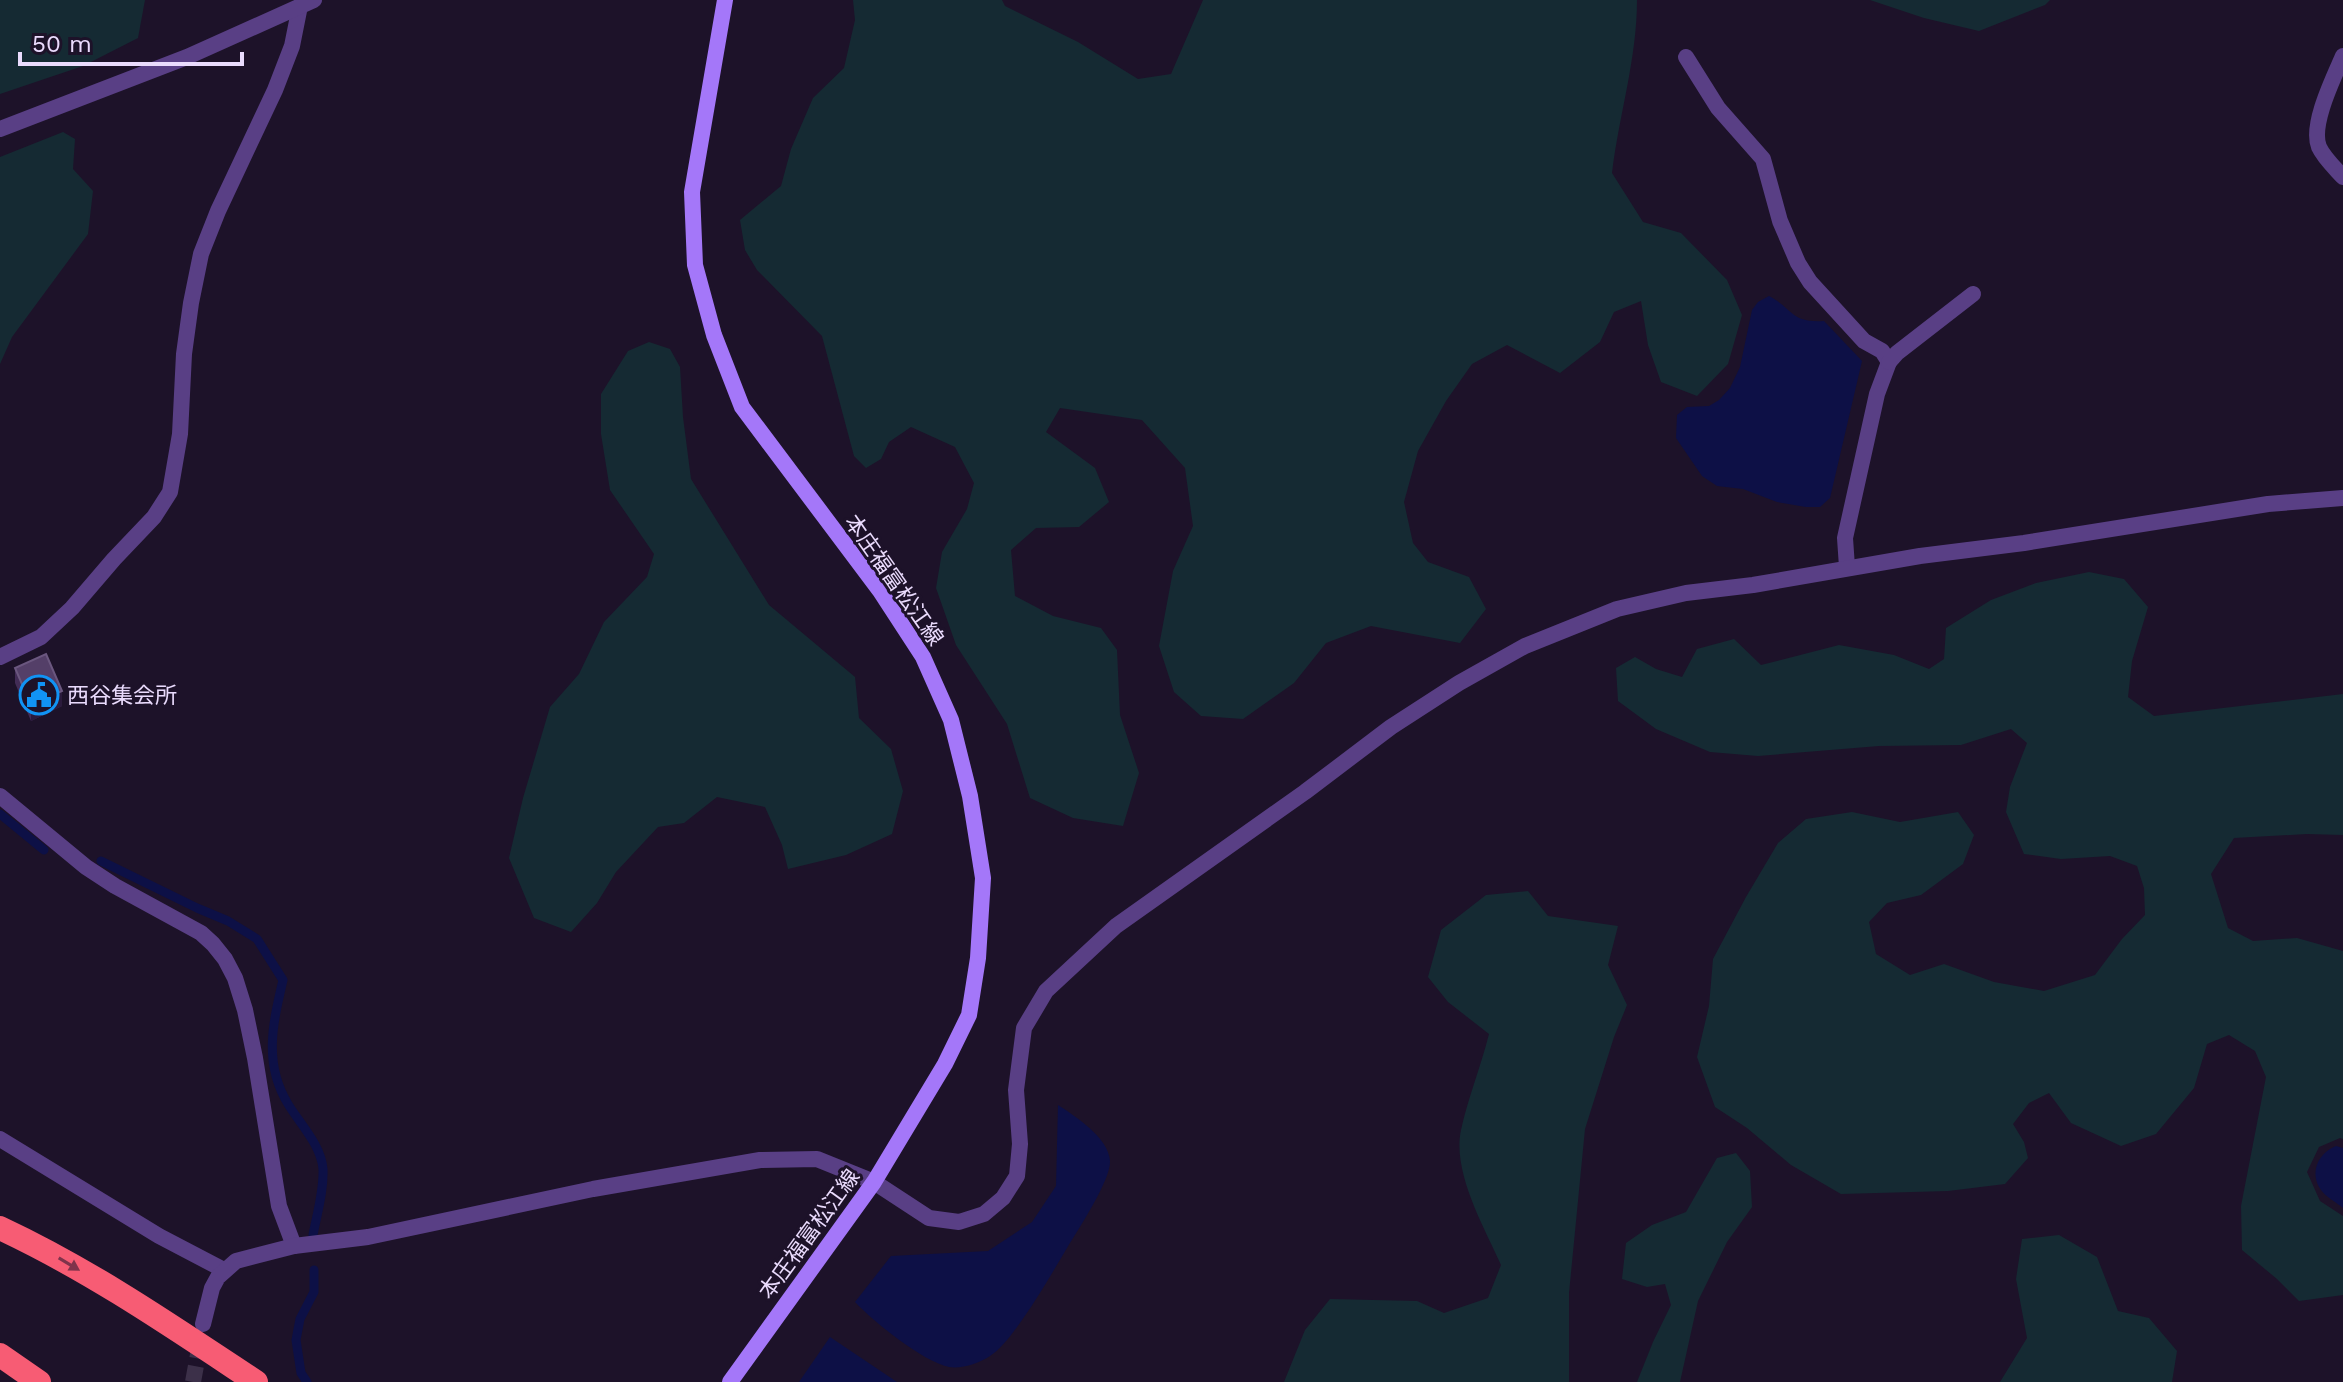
<svg xmlns="http://www.w3.org/2000/svg" width="2343" height="1382" viewBox="0 0 2343 1382" font-family="'Work Sans','Noto Sans JP',sans-serif">
	<style>
		.green { fill: #152a33 }
		.water { fill: #0d1046 }
		.lines { fill: none; stroke-linecap: round; stroke-linejoin: round }
		.stream { stroke: #0d1046; stroke-width: 9 }
		.minor-tunnel { stroke: #3c3049; stroke-width: 16; stroke-dasharray: 16 8; stroke-linecap: butt }
		.minor { stroke: #593f85; stroke-width: 16 }
		.tertiary { stroke: #593f85; stroke-width: 16 }
		.secondary { stroke: #a477f9; stroke-width: 16 }
		.motorway { stroke: #f75c74; stroke-width: 24 }
		.wall { fill: #422c56 }
		.shaded-wall { fill: #2b1a3c }
		.building { fill: #543f68; stroke: #6b577f; stroke-width: 2 }
		.oneway { fill: #7f334b }
		.labels { text-anchor: middle; dominant-baseline: central; stroke-width: 6; stroke-linejoin: round; paint-order: stroke }
		.street-label { font-size: 22px; fill: #eadbfd; stroke: #1d1229 }
		.poi-label { font-size: 22px; fill: #eadbfd; stroke: #1d1229; text-anchor: start }
	</style>
	<rect width="100%" height="100%" fill="#1d1229"/>
	<g class="green">
		<polygon points="0,0 145,0 138,38 83,66 0,94"/>
		<path d="M 853,0 L 1002,0 L 1005,6 L 1078,42 L 1138,79 L 1171,74 L 1203,0 L 1637,0 C 1637,59 1619,115 1612,173 L 1643,222 L 1681,233 L 1727,280 L 1742,315 L 1728,364 L 1697,396 L 1661,382 L 1648,345 L 1641,301 L 1614,312 L 1600,342 L 1560,373 L 1507,345 L 1472,364 L 1446,401 L 1418,451 L 1404,502 L 1413,543 L 1428,562 L 1469,577 L 1486,609 L 1460,643 L 1371,626 L 1326,643 L 1294,683 L 1243,719 L 1201,716 L 1174,692 L 1159,646 L 1173,571 L 1193,526 L 1185,468 L 1142,420 L 1060,408 L 1046,432 L 1095,468 L 1109,502 L 1079,527 L 1036,528 L 1011,550 L 1015,596 L 1053,616 L 1101,628 L 1117,650 L 1120,715 L 1139,773 L 1123,826 L 1073,818 L 1030,798 L 1007,724 L 956,645 L 936,588 L 942,552 L 967,509 L 974,483 L 955,447 L 911,427 L 889,442 L 881,459 L 866,468 L 854,456 L 822,336 L 757,270 L 745,250 L 740,220 L 781,186 L 791,149 L 813,98 L 844,68 L 855,20 Z"/>
		<polygon points="1870,0 2050,0 2045,5 1979,31 1924,18"/>
		<polygon points="63,132 75,139 73,169 93,191 88,234 12,337 0,364 0,157"/>
		<polygon points="649,342 670,349 680,367 683,417 691,479 769,605 855,677 859,718 891,749 903,791 892,834 846,855 788,869 782,845 765,807 717,797 684,823 658,827 616,872 597,903 571,932 534,918 509,858 523,798 550,707 579,674 604,622 647,577 654,554 610,490 601,434 601,394 628,351"/>
		<polygon points="2089,572 2124,579 2148,607 2132,661 2128,697 2154,716 2343,694 2343,835 2307,834 2234,838 2211,874 2228,928 2253,941 2297,938 2343,951 2343,1139 2340,1138 2319,1147 2307,1172 2320,1201 2343,1216 2343,1295 2299,1301 2277,1279 2242,1250 2241,1206 2266,1077 2255,1051 2229,1035 2207,1044 2194,1088 2156,1134 2121,1146 2071,1123 2049,1093 2029,1103 2013,1124 2024,1142 2028,1158 2005,1184 1948,1191 1841,1194 1791,1165 1747,1128 1715,1107 1697,1057 1709,1006 1713,959 1746,897 1778,843 1806,819 1852,812 1900,822 1958,812 1974,835 1963,864 1921,895 1887,903 1869,922 1876,954 1910,975 1944,964 1994,982 2044,991 2095,975 2122,939 2145,915 2144,888 2137,866 2110,856 2061,859 2024,854 2006,812 2010,787 2027,743 2011,729 1961,745 1879,746 1758,756 1710,752 1656,729 1618,701 1616,668 1635,657 1656,669 1682,677 1697,649 1734,639 1761,665 1839,645 1894,655 1929,669 1944,659 1946,628 1991,600 2036,583"/>
		<path d="M 1528,891 L 1548,916 L 1618,926 L 1608,965 L 1627,1005 L 1614,1037 L 1585,1129 L 1569,1293 L 1569,1382 L 1284,1382 L 1305,1330 L 1330,1299 L 1417,1301 L 1444,1313 L 1488,1298 L 1501,1265 C 1484,1227 1452,1172 1461,1130 C 1468,1098 1481,1066 1489,1034 L 1448,1002 L 1428,977 L 1441,930 L 1486,895 Z"/>
		<polygon points="1736,1153 1750,1171 1752,1207 1727,1242 1698,1301 1680,1382 1637,1382 1653,1342 1671,1305 1665,1284 1647,1287 1622,1279 1626,1243 1652,1225 1686,1212 1717,1158"/>
		<polygon points="2059,1235 2097,1257 2118,1311 2149,1318 2177,1351 2172,1382 2000,1382 2027,1338 2016,1279 2022,1239"/>
	</g>
	<g class="water">
		<path d="M 1769,296 C 1794,309 1790,323 1824,321 L 1862,361 L 1830,498 L 1820,507 L 1806,507 L 1777,502 L 1743,489 L 1717,486 L 1702,476 L 1676,438 L 1677,415 L 1687,407 L 1709,406 L 1719,400 L 1730,388 L 1740,367 L 1752,310 L 1758,302 Z"/>
		<path d="M 1058,1105 C 1075,1116 1109,1138 1110,1161 C 1111,1180 1078,1230 1067,1248 C 1052,1273 1013,1342 990,1356 C 980,1363 962,1369 949,1367 C 922,1361 874,1322 855,1302 L 891,1256 L 988,1251 L 1032,1222 L 1056,1186 Z"/>
		<path d="M 2336,1146 L 2343,1148 L 2343,1208 C 2336,1202 2326,1197 2321,1190 C 2309,1173 2318,1153 2336,1146 Z"/>
		<polygon points="830,1337 897,1382 799,1382"/>
	</g>
	<g class="lines">
		<g class="stream">
			<polyline points="0,814 44,850"/>
			<path d="M 101,861 L 197,908 L 228,921 L 257,939 L 283,980 C 273,1023 263,1063 288,1104 C 300,1124 321,1145 323,1169 C 324,1190 317,1214 313,1235"/>
			<polyline points="307,1382 301,1373 296,1340 300,1319 314,1292 314,1270"/>
		</g>
		<polyline class="minor-tunnel" points="193,1382 201,1338"/>
		<g class="minor">
			<path d="M 2343,56 C 2334,77 2310,125 2319,147 C 2324,158 2335,168 2343,177"/>
			<polyline points="1686,57 1718,108 1763,159 1780,221 1798,263 1810,282 1864,341 1882,351 1889,362 1877,394 1845,538 1847,567"/>
			<polyline points="1889,362 1897,353 1973,294"/>
			<polyline points="0,657 41,637 72,608 114,559 154,517 170,492 180,434 184,354 191,303 201,254 218,211 275,90 292,46 300,6"/>
			<polyline points="0,796 86,867 115,886 201,933 213,944 225,959 235,978 245,1010 255,1058 279,1206 294,1246"/>
			<polyline points="0,1139 159,1236 224,1270"/>
			<polyline points="203,1324 212,1288 218,1277 236,1261 294,1246 368,1237 593,1189 760,1160 817,1159 874,1182 929,1218 959,1222 984,1214 1003,1198 1017,1176 1020,1144 1016,1090 1024,1028 1046,991 1116,926 1305,792 1391,727 1459,683 1525,646 1617,609 1686,593 1753,585 1920,556 2024,543 2268,504 2343,498"/>
		</g>
		<polyline class="tertiary" points="0,129 187,57 314,0"/>
		<polyline class="secondary" points="725,0 692,192 695,265 714,335 742,407 880,591 923,657 951,720 970,796 983,878 978,958 969,1015 945,1064 874,1182 730,1382"/>
		<g class="motorway">
			<path d="M 0,1228 C 90,1270 173,1327 256,1382"/>
			<polyline points="0,1355 39,1382"/>
		</g>
	</g>
	<polygon class="wall" points="15,668 62,706 31,721 15,683"/>
	<polygon class="shaded-wall" points="62,691 62,706 31,721 31,705"/>
	<polygon class="building" points="46,654 62,691 31,705 15,668"/>
	<defs><path id="oneway-solid" d="M-6-.8H1V-3.2L6.5 0L1 3.2V.8H-6Z" transform="scale(2)"/></defs>
	<use class="oneway" href="#oneway-solid" transform="translate(69 1264) rotate(31)"/>
	<defs>
		<g id="civic-ring" transform="scale(2)"><circle r="9.5" fill="#1d1229" stroke="#1193f4" stroke-width="1.5"/><path d="M-.6-6.5H3V-4.5H.6V-3L4-1V1h2V6H-6V1h2V-1L-.6-3ZM-1.2 2.5V6h2.4V2.5Z" fill="#1193f4"/></g>
	</defs>
	<g fill-rule="evenodd">
		<use href="#civic-ring" x="39" y="695"/>
	</g>
	<g class="labels">
		<g class="street-label">
			<text transform="translate(894 580) rotate(55)">本庄福富松江線</text>
			<text transform="translate(809 1234) rotate(-54)">本庄福富松江線</text>
		</g>
		<g class="poi-label">
			<text x="67" y="695">西谷集会所</text>
		</g>
	</g>
	<path d="M20 52v12h222v-12" fill="none" stroke="#eadbfd" stroke-width="4"/>
	<text x="32" y="52" font-size="24" fill="#eadbfd" stroke="#1d1229" stroke-width="6" paint-order="stroke">50 m</text>
</svg>
